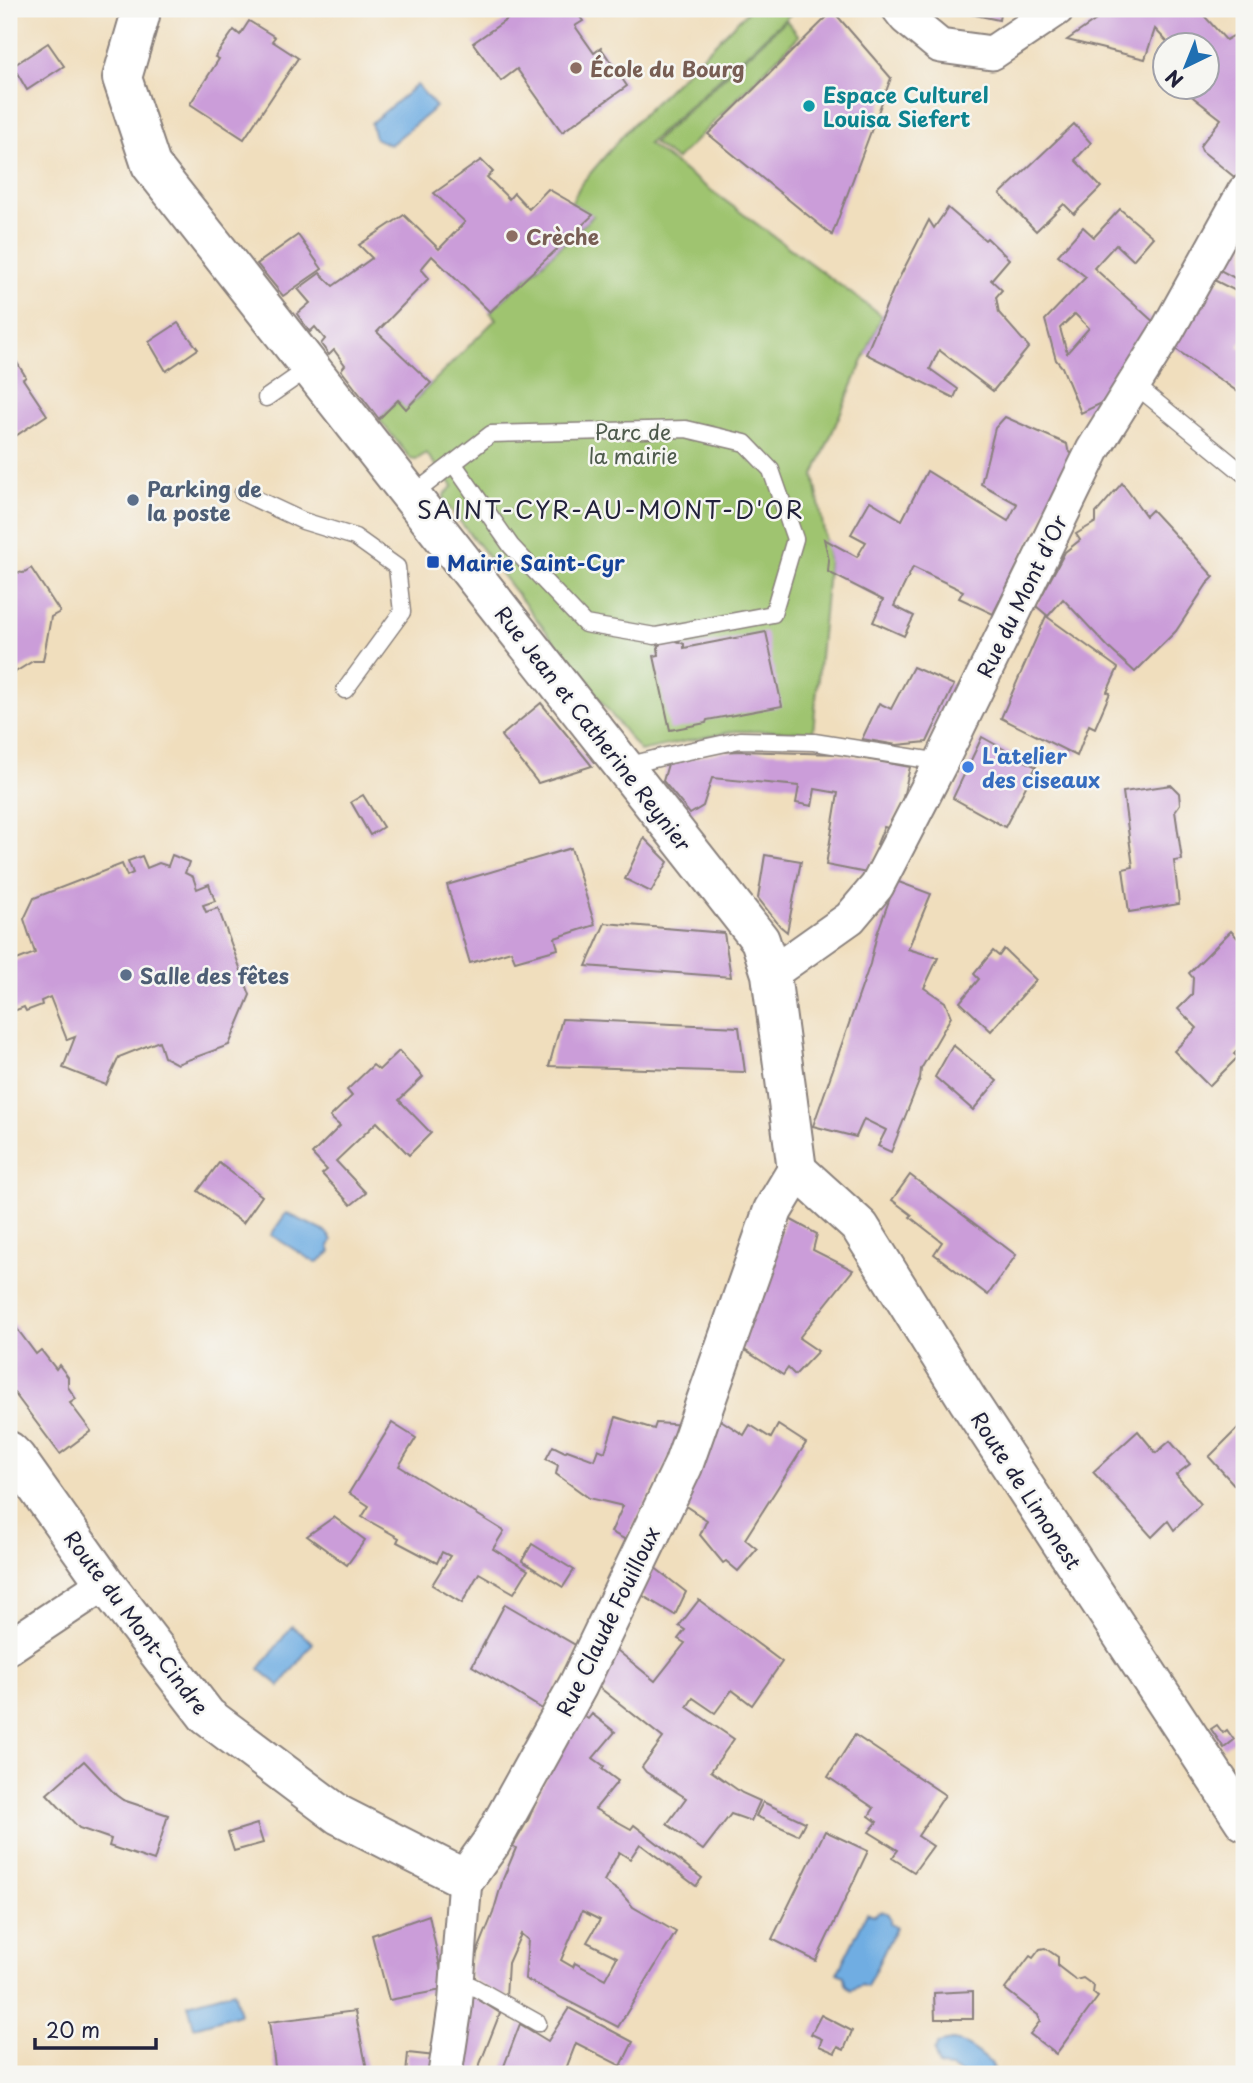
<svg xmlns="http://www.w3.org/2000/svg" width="1253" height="2083" viewBox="0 0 1253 2083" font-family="'Playpen Sans',sans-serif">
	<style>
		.green { fill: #9fc46f; stroke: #607355; stroke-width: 2 }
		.water { fill: #6fade2; stroke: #48688e; stroke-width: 2 }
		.building { fill: #cb9dd9; fill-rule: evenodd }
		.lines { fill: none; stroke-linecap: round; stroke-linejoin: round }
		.service-casing { stroke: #89807c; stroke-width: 19 }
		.minor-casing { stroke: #89807c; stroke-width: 37 }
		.tertiary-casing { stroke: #89807c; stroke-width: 42 }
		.service { stroke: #fff; stroke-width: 16 }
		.minor { stroke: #fff; stroke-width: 33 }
		.tertiary { stroke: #fff; stroke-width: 38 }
		.education-dot { fill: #8d6e63; stroke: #f6f6f2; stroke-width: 2.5 }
		.culture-dot { fill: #0f9aa8; stroke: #f6f6f2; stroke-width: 2.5 }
		.service-dot { fill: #5c6f8a; stroke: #f6f6f2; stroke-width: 2.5 }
		.transit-dot { fill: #1a4fb4; stroke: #f6f6f2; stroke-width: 2.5 }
		.shop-dot { fill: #3f7fe0; stroke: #f6f6f2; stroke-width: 2.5 }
		.labels { text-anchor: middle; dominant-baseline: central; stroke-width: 5; stroke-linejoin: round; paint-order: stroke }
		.education-label { font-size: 21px; font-weight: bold; fill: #785e54; stroke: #f6f6f2; text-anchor: start }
		.culture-label { font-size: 21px; font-weight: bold; fill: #0d838f; stroke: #f6f6f2; text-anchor: start }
		.park-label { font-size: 21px; fill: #4e5b4d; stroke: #f6f6f2 }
		.service-label { font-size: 21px; font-weight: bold; fill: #4e5e75; stroke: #f6f6f2; text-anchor: start }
		.transit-label { font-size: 21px; font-weight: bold; fill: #164399; stroke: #f6f6f2; text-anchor: start }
		.street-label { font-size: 21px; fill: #22223b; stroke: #f6f6f2 }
		.shop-label { font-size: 21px; font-weight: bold; fill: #366cbe; stroke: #f6f6f2; text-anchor: start }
		.quarter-label { font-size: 24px; letter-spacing: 2px; fill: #22223b; stroke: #f6f6f2 }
	</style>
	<rect width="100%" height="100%" fill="#f6f6f2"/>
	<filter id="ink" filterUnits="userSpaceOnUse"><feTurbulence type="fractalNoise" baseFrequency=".0143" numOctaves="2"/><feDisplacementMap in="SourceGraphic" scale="14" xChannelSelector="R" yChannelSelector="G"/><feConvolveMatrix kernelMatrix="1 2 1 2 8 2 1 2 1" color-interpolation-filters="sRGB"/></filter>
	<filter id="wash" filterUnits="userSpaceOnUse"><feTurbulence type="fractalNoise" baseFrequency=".00686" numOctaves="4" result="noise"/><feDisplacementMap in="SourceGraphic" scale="28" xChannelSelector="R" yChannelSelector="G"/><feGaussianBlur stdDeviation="1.57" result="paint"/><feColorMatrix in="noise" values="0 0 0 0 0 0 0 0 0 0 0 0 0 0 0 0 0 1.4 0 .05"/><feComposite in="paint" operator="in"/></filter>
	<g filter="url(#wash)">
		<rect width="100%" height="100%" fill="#f0debd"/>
		<g class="green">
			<polygon points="750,9 796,9 648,144 882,316 814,475 829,560 813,732 735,731 640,751 444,501 444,495 453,486 426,453 416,460 411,459 379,419 398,400 407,408 496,319 490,312 593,216 571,203 581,184 629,128"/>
			<polygon points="786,20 799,36 676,160 653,143"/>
		</g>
		<g class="water">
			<path d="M 417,85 L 436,107 L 390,145 C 371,135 377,144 371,123 Z"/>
			<polygon points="286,1213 326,1232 332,1240 329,1246 331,1252 316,1263 271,1235"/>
			<polygon points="292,1626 313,1643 280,1686 259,1669"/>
			<path d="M 880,1911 C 888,1911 891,1917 890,1924 L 896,1927 L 867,1987 L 862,1985 L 851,1990 L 845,1984 L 844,1976 L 837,1973 L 867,1913 L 873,1916 Z"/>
			<polygon points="234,1991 240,2014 194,2027 188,2004"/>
			<path d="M 950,2041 C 967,2041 978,2053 991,2063 L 993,2067 L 992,2074 L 961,2074 L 951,2068 L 939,2067 L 934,2051 L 938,2044 Z"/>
		</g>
		<g id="blocks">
			<g class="building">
				<polygon points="522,9 574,9 583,21 575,26 594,53 601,48 627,86 562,132 517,69 501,81 473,43"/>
				<polygon points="956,9 1001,9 999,20 956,11"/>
				<polygon points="1112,9 1198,9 1226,40 1233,36 1244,47 1244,170 1238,180 1202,151 1200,146 1221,119 1194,98 1184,88 1208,88 1208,46 1171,46 1155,29 1145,59 1067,40"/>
				<polygon points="833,11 891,78 832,235 708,134"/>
				<polygon points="249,21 275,37 272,41 298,58 244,139 190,104 219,59 215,57 234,30 240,35"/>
				<polygon points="48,43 64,66 27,90 13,66"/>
				<polygon points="1074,124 1091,143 1075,160 1101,187 1074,214 1064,204 1036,231 1000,194"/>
				<polygon points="481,160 493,172 487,177 509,199 514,193 529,209 548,189 593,215 490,312 432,256 421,269 429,278 377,332 431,383 406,409 398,400 379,419 341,370 345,365 334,350 329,355 321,344 325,339 315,327 310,332 297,314 310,303 298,289 320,273 333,286 372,258 359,245 404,215 439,249 465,222 434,193"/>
				<polygon points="948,208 985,240 987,238 1009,259 991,280 1002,290 996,297 999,313 1029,347 993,391 939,350 930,369 958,389 954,398 866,354 893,290 929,220 934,228"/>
				<path d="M 1120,209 L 1153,237 L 1133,260 L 1116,244 L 1094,268 L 1157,325 L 1102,403 L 1081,413 L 1062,367 L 1056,360 L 1045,320 L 1086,277 L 1058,255 L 1083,227 L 1094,237 ZM 1075,314 L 1089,328 L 1067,353 L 1060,328 Z"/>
				<polygon points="1244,224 1244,283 1216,268"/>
				<polygon points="298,235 322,269 283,296 257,264"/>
				<polygon points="1210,278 1244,295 1244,338 1238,346 1244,350 1244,396 1171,346"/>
				<polygon points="178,323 198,349 166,371 149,342"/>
				<polygon points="9,350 26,377 23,379 47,415 14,437 9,429"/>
				<polygon points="1005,417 1067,444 1068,450 1073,455 993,614 959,598 963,591 913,567 894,606 914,616 904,636 873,622 883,600 828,572 829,560 824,539 857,557 866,542 851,534 870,501 902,520 927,471 1008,521 1017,504 981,484 995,428"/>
				<polygon points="1122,483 1146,516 1152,510 1214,577 1207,584 1176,631 1135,672 1110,649 1063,599 1048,616 1036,606 1065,552 1080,540 1076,534 1096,522 1096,513"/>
				<polygon points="31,568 60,612 51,617 43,661 33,661 9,676 9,571 23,573"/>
				<polygon points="1046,616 1118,668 1107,692 1110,693 1095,728 1089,725 1077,756 1001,718"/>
				<polygon points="766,632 782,706 707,720 706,723 670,730 654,656 659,655 658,648 661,642 672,639 684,644 684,648"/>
				<polygon points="913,667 954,685 927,742 897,745 862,739 879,703 891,709"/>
				<polygon points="541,703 567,735 592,766 538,783 501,736"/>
				<polygon points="982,737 1036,767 1005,827 953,798"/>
				<polygon points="741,751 837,754 910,767 902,802 888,828 884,827 877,844 879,845 867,873 826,865 838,793 815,789 812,806 796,803 799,786 712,778 703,806 690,814 663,781 668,764 720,752"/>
				<polygon points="1171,785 1179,793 1180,804 1175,811 1182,860 1174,861 1179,904 1129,912 1123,869 1133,867 1123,792"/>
				<polygon points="363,795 383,827 370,835 351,802"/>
				<polygon points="644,838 668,862 651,892 625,879"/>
				<polygon points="571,848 595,925 555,938 558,949 515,961 511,951 470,963 447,885"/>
				<polygon points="172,855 189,862 185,873 193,877 197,889 209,884 215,901 203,905 206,912 218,908 250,995 229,1045 177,1064 164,1057 159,1041 119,1057 106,1085 63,1068 75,1037 67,1040 50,997 41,1001 42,1005 26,1011 24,1007 11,1012 9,1008 9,963 35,953 24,919 34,898 122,864 127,876 133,873 128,861 142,856 147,868 159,863 168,866"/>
				<polygon points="765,855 801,861 787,932 780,926 758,898"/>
				<polygon points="896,881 931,894 908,949 938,958 924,988 945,1002 951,1017 921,1069 920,1079 891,1152 878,1146 886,1130 864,1119 856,1137 813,1126 870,964 877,934"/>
				<polygon points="605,923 724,933 731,977 586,966"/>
				<polygon points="1231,931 1244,945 1244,1043 1234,1054 1238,1057 1209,1086 1174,1051 1197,1028 1178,1009 1192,995 1193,978 1189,973"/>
				<polygon points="1004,949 1036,980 991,1031 960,1002 979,979 974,974 993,951 999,956"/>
				<polygon points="562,1019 739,1027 745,1072 549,1066"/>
				<polygon points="953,1045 997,1081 973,1110 935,1077"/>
				<polygon points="399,1051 423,1077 399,1100 431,1133 409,1155 377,1122 336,1161 366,1193 351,1205 322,1174 327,1170 312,1154 340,1126 330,1117 352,1096 347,1090 373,1065 379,1070"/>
				<polygon points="219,1163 262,1196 243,1223 198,1191"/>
				<polygon points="910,1175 1016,1255 988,1295 934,1254 942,1242 910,1217 912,1215 892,1200"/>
				<polygon points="786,1217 817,1234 813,1250 853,1270 799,1338 818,1351 795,1375 788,1368 783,1375 740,1347"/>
				<polygon points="12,1322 36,1354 41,1350 56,1369 59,1365 68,1377 68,1387 76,1399 70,1403 91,1431 60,1454 9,1386 9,1324"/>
				<polygon points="616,1417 654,1429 656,1423 686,1425 626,1540 611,1532 623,1506 589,1498 556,1474 558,1465 546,1459 553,1446 565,1452 567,1450 594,1460 598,1449 605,1452"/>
				<polygon points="716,1417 744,1435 750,1425 771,1438 778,1425 806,1443 745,1539 757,1549 738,1571 726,1561 723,1563 700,1535 707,1520 684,1505"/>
				<polygon points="1244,1422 1244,1483 1238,1489 1209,1457"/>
				<polygon points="392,1423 416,1438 399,1466 504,1531 493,1549 528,1570 514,1593 479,1573 462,1603 432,1585 450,1556 442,1552 437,1563 397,1542 399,1538 362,1517 369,1506 349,1493"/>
				<polygon points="1138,1431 1156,1453 1170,1441 1190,1464 1176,1475 1201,1504 1174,1530 1168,1521 1152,1537 1093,1472"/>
				<polygon points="334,1517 365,1540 347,1565 307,1536"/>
				<polygon points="532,1544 574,1570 563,1587 522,1561"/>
				<polygon points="654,1567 686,1592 675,1615 640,1594"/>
				<polygon points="699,1600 782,1662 752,1705 732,1690 715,1713 693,1698 687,1707 734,1739 711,1771 742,1793 760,1801 751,1821 731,1814 703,1850 667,1824 686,1798 646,1772 642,1767 663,1738 595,1684 612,1646 655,1681 685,1643 678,1639 685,1630 679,1626"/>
				<polygon points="505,1604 577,1646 544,1710 472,1666"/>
				<path d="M 581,1714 L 588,1719 L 592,1714 L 615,1732 L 593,1758 L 604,1766 L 602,1769 L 618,1781 L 595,1809 L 631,1829 L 634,1825 L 702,1878 L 696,1886 L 640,1844 L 630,1859 L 619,1852 L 604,1881 L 620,1892 L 633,1907 L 676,1932 L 618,2027 L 525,1979 L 528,1940 L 521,1934 L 508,1963 L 506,1997 L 475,1981 L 471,1976 L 471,1968 L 493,1913 L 503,1879 L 516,1848 L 513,1846 L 529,1818 L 558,1750 ZM 582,1911 L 600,1920 L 587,1942 L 617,1957 L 605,1979 L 575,1963 L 573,1967 L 561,1960 Z"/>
				<polygon points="1217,1725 1223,1733 1227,1730 1234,1740 1224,1748 1211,1729"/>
				<polygon points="855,1735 945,1795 918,1836 933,1846 914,1872 892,1858 898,1850 869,1832 877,1822 869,1816 874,1808 828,1777"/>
				<polygon points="84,1761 116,1795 123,1800 168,1815 154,1861 109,1846 111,1839 79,1828 47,1794"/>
				<polygon points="763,1802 805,1822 798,1835 756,1816"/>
				<polygon points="257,1824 263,1843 234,1851 228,1833"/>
				<polygon points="825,1831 868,1851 816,1961 772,1939"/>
				<polygon points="429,1915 443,1981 442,1990 389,2000 372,1935"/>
				<polygon points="1045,1948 1058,1957 1058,1966 1076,1980 1083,1978 1094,1986 1093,1993 1098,1997 1056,2054 1030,2034 1040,2021 1038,2015 1005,1989 1030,1956 1033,1958 1040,1949"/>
				<polygon points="973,1991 973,2019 935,2019 934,1993"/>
				<polygon points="470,1997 474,1997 500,2013 476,2074 454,2074"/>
				<polygon points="569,2008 633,2042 621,2066 576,2043 564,2074 501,2074 520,2024 548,2041"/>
				<polygon points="355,2011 368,2074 276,2074 269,2022"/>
				<polygon points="821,2015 852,2031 844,2050 838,2047 835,2053 819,2046 822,2039 811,2034"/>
				<polygon points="408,2053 435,2056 433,2074 406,2074"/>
			</g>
		</g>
	</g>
	<g filter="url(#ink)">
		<use href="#blocks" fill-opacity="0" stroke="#89807c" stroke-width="2"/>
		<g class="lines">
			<g class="service-casing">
				<g id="service">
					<polyline points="1134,384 1244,474"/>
					<polyline points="266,398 309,368"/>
					<polyline points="243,493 303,521 355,537 397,567 402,612 345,690"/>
					<polyline points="411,496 491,434 686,429 745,443 771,470 795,539 773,614 655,636 585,624 511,546 453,463"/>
					<polyline points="626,766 670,755 740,740 814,742 941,762"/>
					<polyline points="456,1985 472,1986 538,2023"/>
				</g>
			</g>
			<g class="minor-casing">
				<g id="minor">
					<polyline points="899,9 906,18 940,46 992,53 1057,9"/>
					<polyline points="771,974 850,918 877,886 941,762 1093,450 1167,331 1244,192"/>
					<polyline points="9,1647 105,1583"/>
					<polyline points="445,2074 455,2008 465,1879"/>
				</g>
			</g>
			<g class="tertiary-casing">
				<g id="tertiary">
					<polyline points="138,9 140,16 122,78 151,165 760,940 771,974 797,1170"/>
					<polyline points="797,1170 860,1227 967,1399 1244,1821"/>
					<polyline points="9,1451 16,1458 105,1583 207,1716 339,1815 465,1879 491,1843 578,1685 683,1466 773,1210 797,1170"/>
				</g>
			</g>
			<use href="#service" class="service"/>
			<use href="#minor" class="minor"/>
			<use href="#tertiary" class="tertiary"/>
		</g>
	</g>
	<g class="education-dot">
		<circle cx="576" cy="68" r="7"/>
		<circle cx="512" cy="236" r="7"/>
	</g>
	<circle class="culture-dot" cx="809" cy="106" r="7"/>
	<g class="service-dot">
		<circle cx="133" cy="500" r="7"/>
		<circle cx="126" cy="975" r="7"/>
	</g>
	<rect class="transit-dot" x="426" y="555" width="14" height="14" rx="3.5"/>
	<circle class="shop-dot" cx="968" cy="767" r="7"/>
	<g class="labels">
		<g class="education-label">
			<text x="590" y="68">École du Bourg</text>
			<text x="526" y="236">Crèche</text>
		</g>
		<g class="culture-label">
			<text x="823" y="94">Espace Culturel<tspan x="823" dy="24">Louisa Siefert</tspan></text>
		</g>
		<g class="park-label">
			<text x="633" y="431">Parc de<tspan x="633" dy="24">la mairie</tspan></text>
		</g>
		<g class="service-label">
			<text x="147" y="488">Parking de<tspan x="147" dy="24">la poste</tspan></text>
			<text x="140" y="975">Salle des fêtes</text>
		</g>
		<g class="transit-label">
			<text x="447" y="562">Mairie Saint-Cyr</text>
		</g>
		<g class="street-label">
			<text transform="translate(1021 596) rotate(-64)">Rue du Mont d'Or</text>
			<text transform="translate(594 728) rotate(52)">Rue Jean et Catherine Reynier</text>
			<text transform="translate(1027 1490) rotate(57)">Route de Limonest</text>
			<text transform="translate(607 1621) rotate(-64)">Rue Claude Fouilloux</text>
			<text transform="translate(137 1622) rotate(53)">Route du Mont-Cindre</text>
		</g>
		<g class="shop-label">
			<text x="982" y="755">L'atelier<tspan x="982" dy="24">des ciseaux</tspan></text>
		</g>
		<g class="quarter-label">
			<text x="611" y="509">SAINT-CYR-AU-MONT-D'OR</text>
		</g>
	</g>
	<rect width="1253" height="2083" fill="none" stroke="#f6f6f2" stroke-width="35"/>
	<g transform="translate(1186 66) rotate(223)"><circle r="33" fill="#f6f6f2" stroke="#a1a1a9" stroke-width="2"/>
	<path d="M0-5L12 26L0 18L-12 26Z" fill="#1f6fb2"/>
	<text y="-10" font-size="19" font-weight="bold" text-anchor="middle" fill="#22223b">N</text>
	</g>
	<path d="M35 2038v10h121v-10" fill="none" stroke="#22223b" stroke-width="3.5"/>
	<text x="46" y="2038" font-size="21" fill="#22223b" stroke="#f6f6f2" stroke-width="5" paint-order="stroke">20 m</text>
</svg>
